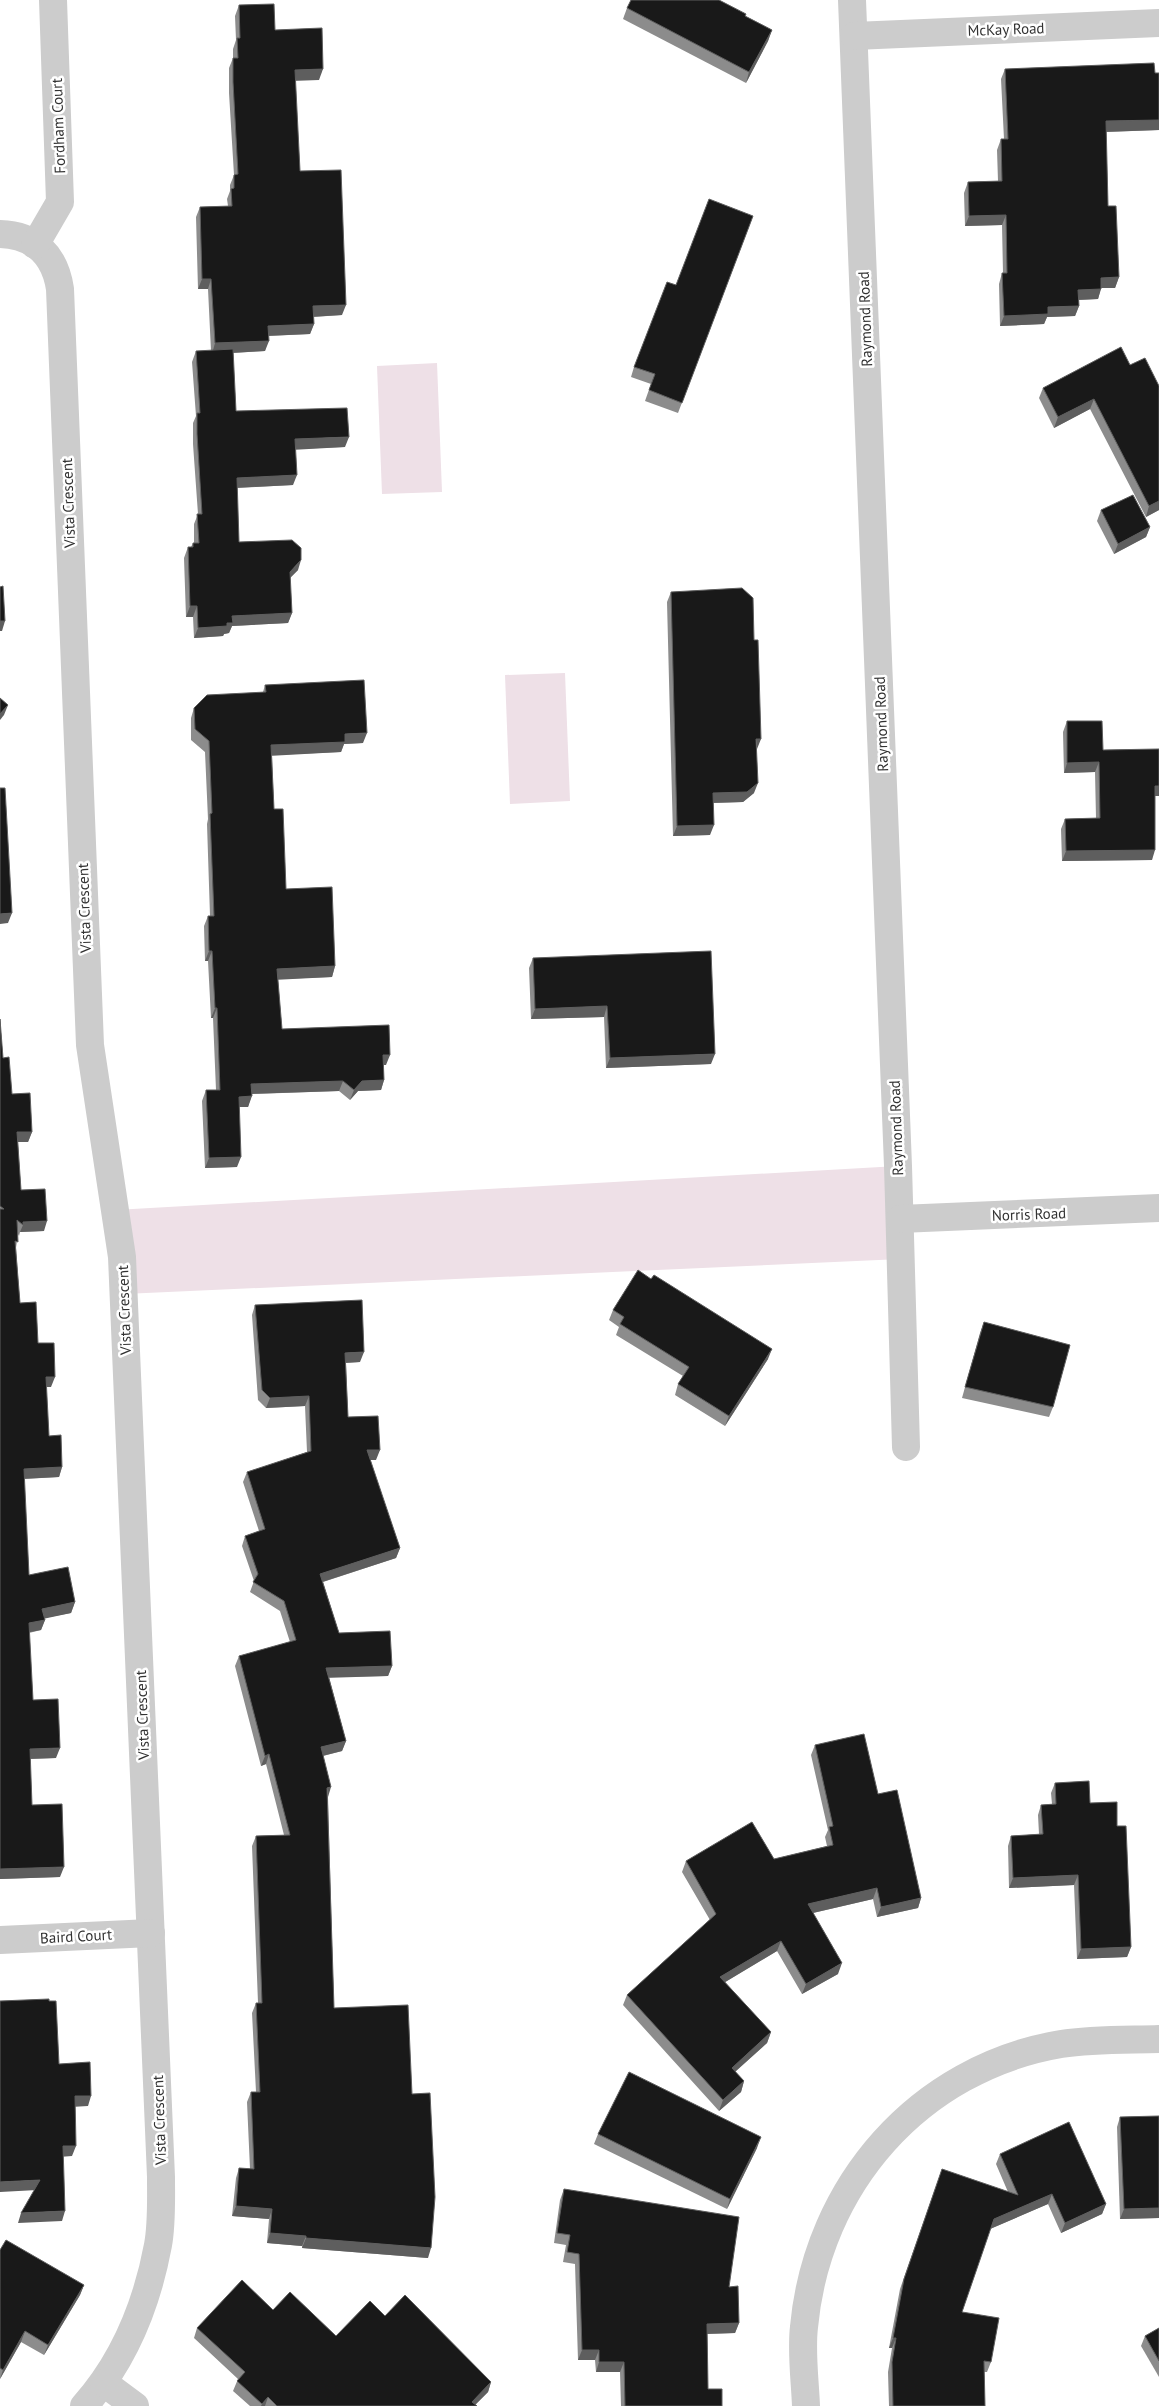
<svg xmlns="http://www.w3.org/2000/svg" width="1159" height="2406" viewBox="0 0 1159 2406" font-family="'PT Sans',sans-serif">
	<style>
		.park { fill: #eee0e7 }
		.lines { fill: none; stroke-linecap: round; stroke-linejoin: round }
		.street { stroke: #ccc; stroke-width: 28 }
		.wall { fill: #8c8c8c }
		.shaded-wall { fill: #5e5e5e }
		.building { fill: #191919; stroke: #5e5e5e }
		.labels { text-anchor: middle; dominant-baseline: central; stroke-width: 5; stroke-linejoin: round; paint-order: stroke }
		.street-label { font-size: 15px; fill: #323232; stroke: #fff }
	</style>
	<rect width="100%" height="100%" fill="#fff"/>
	<g class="park">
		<polygon points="437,363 442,492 382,494 377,366"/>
		<polygon points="565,673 570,801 510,804 505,675"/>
		<polygon points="898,1166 901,1259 124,1294 115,1210"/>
	</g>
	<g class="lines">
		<g class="street">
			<polyline points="852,0 898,1166 906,1447"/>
			<polyline points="854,36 1159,23"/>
			<path d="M 0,234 C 35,235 55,255 60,289 L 90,1045 L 122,1257 L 161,2177 C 161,2199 162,2224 158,2245 C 147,2304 124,2361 84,2406"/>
			<polyline points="35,245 60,202 53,0"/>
			<polyline points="900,1219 1159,1208"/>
			<polyline points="0,1940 151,1933"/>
			<polyline points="104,2383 135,2406"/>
			<path d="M 806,2406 C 805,2380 801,2352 804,2327 C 817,2185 919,2068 1061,2044 C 1093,2039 1127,2040 1159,2039"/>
		</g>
	</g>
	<g class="wall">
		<polygon points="239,5 275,30 319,80 295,80 300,171 342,315 313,317 314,324 310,334 268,336 265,351 233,353 236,411 345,447 295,449 293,485 237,488 239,542 298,570 290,578 292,613 288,623 232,626 229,633 224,634 223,636 194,638 193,617 186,617 184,558 188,547 191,547 193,543 194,543 194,524 198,514 193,444 193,423 196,416 192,362 196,351 211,351 208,289 198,289 196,217 200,207 228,206 227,199 230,191 230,185 234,175 229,93 229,68 233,58 233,49 236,40 235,16"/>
		<polygon points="627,8 745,16 772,30 768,41 746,83 623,19"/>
		<polygon points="1005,69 1159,73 1159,130 1106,132 1108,206 1119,277 1115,288 1101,288 1098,299 1079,300 1079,306 1075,316 1047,317 1044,324 1000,326 999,284 1002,273 1003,273 1002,225 965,226 964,193 968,182 998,181 997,150 1001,139 1004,139 1001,79"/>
		<polygon points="753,216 678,413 645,401 651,384 631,377 634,367"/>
		<polygon points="1130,365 1159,386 1159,510 1146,517 1090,409 1054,428 1039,398 1043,388"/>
		<polygon points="1101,510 1150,527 1146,537 1114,554 1097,521"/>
		<polygon points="671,592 757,749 754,793 743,802 713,803 710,835 673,836 667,602"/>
		<polygon points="265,685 363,743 344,744 341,752 272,755 274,809 286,889 335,966 332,977 278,979 282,1029 386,1065 384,1065 384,1080 381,1090 358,1091 350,1100 339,1091 252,1094 248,1107 239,1107 237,1167 205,1168 202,1101 206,1090 216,1090 213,1018 211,1018 208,961 205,961 204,926 208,916 210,916 207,824 208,819 205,752 191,740 191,718 194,708 263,692"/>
		<polygon points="1067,721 1103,750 1159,749 1159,796 1155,796 1152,860 1062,861 1061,829 1065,819 1096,818 1095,772 1064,773 1063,732"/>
		<polygon points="533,958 711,1064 606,1068 604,1017 531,1019 529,968"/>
		<polygon points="0,1019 3,1058 12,1094 32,1132 28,1142 18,1142 21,1190 44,1231 20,1232 19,1236 18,1234 16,1248 20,1303 38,1343 51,1387 46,1387 49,1436 62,1467 59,1477 24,1479 29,1575 75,1602 71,1613 44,1618 45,1620 41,1630 29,1633 33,1700 56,1758 30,1759 32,1805 60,1877 0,1879"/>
		<polygon points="255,1305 360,1362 346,1363 348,1417 376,1460 370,1460 400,1548 396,1558 323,1582 339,1633 392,1666 388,1676 329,1677 346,1741 342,1751 323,1756 328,1797 334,2008 412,2094 428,2258 302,2248 302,2246 267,2243 269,2219 232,2216 236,2178 239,2168 250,2169 247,2102 251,2092 256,2092 252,2013 256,2003 258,2003 252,1846 256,1836 284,1835 266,1764 261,1766 235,1666 239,1656 290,1642 280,1611 250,1592 254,1581 242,1546 245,1536 259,1531 243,1482 247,1472 307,1452 305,1406 266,1408 258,1400 252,1315"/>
		<polygon points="613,1310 768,1359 725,1426 675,1395 678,1384 683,1376 616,1335 619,1327 609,1320"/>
		<polygon points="984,1322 1053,1407 1049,1417 962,1398 980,1333"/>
		<polygon points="815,1745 878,1794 921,1898 918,1908 877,1917 873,1899 813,1913 838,1974 802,1994 777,1951 725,1982 771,2032 767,2043 735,2072 744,2081 741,2092 719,2111 623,2005 627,1995 710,1920 682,1872 686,1861 774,1859 827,1846 825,1837 828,1830 811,1755"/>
		<polygon points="1055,1783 1090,1803 1117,1826 1131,1947 1127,1957 1077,1959 1074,1885 1009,1888 1008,1846 1011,1836 1039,1834 1038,1815 1041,1805 1052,1804 1051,1793"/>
		<polygon points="1159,2116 1159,2218 1120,2219 1117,2127 1120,2117"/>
		<polygon points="598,2134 757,2148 727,2209 594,2144"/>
		<polygon points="1000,2154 1106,2204 1102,2214 1061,2233 1048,2204 990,2229 962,2312 991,2362 987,2372 984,2372 985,2406 889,2406 888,2372 892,2348 889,2348 900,2289 942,2169 1008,2192 996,2164"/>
		<polygon points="564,2189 729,2287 739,2323 735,2333 707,2334 708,2389 722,2406 621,2406 620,2372 596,2372 595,2360 578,2360 575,2264 563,2262 566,2245 554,2243 560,2200"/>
		<polygon points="0,2250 84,2285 80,2295 44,2355 21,2342 0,2379"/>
		<polygon points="273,2310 336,2336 385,2316 491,2382 488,2392 475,2405 477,2406 250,2406 233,2391 238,2379 194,2338 197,2328"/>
		<polygon points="1159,2328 1159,2377 1141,2346 1145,2336"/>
	</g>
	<g class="shaded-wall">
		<polygon points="772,30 768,41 746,83 749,72"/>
		<polygon points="323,69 319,80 291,81 295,70"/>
		<polygon points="1159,120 1159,130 1102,132 1106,121"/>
		<polygon points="1006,215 1002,225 965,226 969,216"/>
		<polygon points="1119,277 1115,288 1097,288 1101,278"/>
		<polygon points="202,279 211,279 208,289 198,289"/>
		<polygon points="1101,289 1098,299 1075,300 1078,290"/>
		<polygon points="346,305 342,315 309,317 313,306"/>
		<polygon points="1079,306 1075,316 1047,317 1044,324 1000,326 1004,316 1048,307"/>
		<polygon points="314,324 310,334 264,336 268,326"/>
		<polygon points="269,341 265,351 212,354 215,343"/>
		<polygon points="1094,399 1090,409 1054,428 1058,417"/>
		<polygon points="349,437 345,447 291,450 295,439"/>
		<polygon points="297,475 293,485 233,488 237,478"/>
		<polygon points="1159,501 1159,510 1146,517 1149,506"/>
		<polygon points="1150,527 1146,537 1114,554 1118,544"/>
		<polygon points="301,560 298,570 286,582 290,572"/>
		<polygon points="190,606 197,606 193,617 186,617"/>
		<polygon points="292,613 288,623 232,626 229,633 224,634 223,636 194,638 198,628 227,623 232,616"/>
		<polygon points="0,621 5,621 2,631 0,631"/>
		<polygon points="8,705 4,715 0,720 0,714"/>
		<polygon points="367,733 363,743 344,744 341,752 268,756 271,745 345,734"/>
		<polygon points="756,739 761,739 757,749"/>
		<polygon points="1099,762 1095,772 1064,773 1067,763"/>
		<polygon points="758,783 754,793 743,802 709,803 713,793"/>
		<polygon points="1155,786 1159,786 1159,796 1151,796"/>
		<polygon points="714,825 710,835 673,836 677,826"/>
		<polygon points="1155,850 1152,860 1062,861 1066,851"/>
		<polygon points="12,913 8,923 0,924 0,914"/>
		<polygon points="209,951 212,951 208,961 205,961"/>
		<polygon points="335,966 332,977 273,980 277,969"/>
		<polygon points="607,1006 604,1017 531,1019 535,1009"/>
		<polygon points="215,1008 217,1008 213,1018 211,1018"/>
		<polygon points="715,1054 711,1064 606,1068 610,1058"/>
		<polygon points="383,1055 390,1055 386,1065 380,1065"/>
		<polygon points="384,1080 381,1090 358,1091 350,1100 354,1090 362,1081"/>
		<polygon points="343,1081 339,1091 248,1094 251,1084"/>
		<polygon points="252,1096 248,1107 235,1107 239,1097"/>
		<polygon points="17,1132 32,1132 28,1142 14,1142"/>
		<polygon points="241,1157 237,1167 205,1168 209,1158"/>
		<polygon points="47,1221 44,1231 20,1232 23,1225 23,1222"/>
		<polygon points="772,1349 768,1359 725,1426 729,1416"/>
		<polygon points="364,1352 360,1362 342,1363 345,1353"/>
		<polygon points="46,1377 55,1377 51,1387 42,1387"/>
		<polygon points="309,1396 305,1406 266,1408 270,1398"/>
		<polygon points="367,1450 380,1450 376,1460 363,1460"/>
		<polygon points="62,1467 59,1477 20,1479 24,1469"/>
		<polygon points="400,1548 396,1558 316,1584 320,1574"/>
		<polygon points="75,1602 71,1613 38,1620 42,1609"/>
		<polygon points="45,1620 41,1630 25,1633 29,1623"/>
		<polygon points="392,1666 388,1676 323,1678 326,1668"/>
		<polygon points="346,1741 342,1751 318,1757 321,1747"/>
		<polygon points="60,1748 56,1758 26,1759 30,1749"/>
		<polygon points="269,1754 266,1764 261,1766 265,1756"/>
		<polygon points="331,1787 328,1797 327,1788"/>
		<polygon points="64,1867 60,1877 0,1879 0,1869"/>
		<polygon points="1078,1875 1074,1885 1009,1888 1013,1878"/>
		<polygon points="877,1888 873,1899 804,1915 808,1904"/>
		<polygon points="921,1898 918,1908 877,1917 881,1907"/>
		<polygon points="781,1941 777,1951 717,1987 720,1977"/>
		<polygon points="1131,1947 1127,1957 1077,1959 1081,1949"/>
		<polygon points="842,1963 838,1974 802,1994 806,1984"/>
		<polygon points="771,2032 767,2043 728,2078 732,2068"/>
		<polygon points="744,2081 741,2092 719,2111 723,2100"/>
		<polygon points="75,2096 91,2096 88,2106 71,2107"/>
		<polygon points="761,2137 757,2148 727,2209 730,2199"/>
		<polygon points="63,2146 76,2146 72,2156 59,2157"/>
		<polygon points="40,2180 37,2190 0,2192 0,2182"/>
		<polygon points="1052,2194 1048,2204 990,2229 994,2219"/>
		<polygon points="1106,2204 1102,2214 1061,2233 1065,2223"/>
		<polygon points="236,2206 272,2209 269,2219 232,2216"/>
		<polygon points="1159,2208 1159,2218 1120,2219 1124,2209"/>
		<polygon points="65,2211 62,2221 18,2223 21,2213"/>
		<polygon points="270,2233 306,2236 302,2246 267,2243"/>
		<polygon points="306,2238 431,2248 428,2258 302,2248"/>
		<polygon points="84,2285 80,2295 44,2355 48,2345"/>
		<polygon points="739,2323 735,2333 703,2334 707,2324"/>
		<polygon points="25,2331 21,2342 0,2379 3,2370"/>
		<polygon points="893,2338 896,2338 892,2348 889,2348"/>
		<polygon points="582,2350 599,2350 595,2360 578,2360"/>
		<polygon points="599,2362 624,2362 620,2372 596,2372"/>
		<polygon points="491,2382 488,2392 474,2406 472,2402"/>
		<polygon points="268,2397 265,2406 261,2406 262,2404"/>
	</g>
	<g class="building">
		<polygon points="631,0 719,0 746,14 745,16 772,30 749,72 627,8"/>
		<polygon points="274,4 275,30 322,28 323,69 295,70 300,171 341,170 346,305 313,306 314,324 268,326 269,341 215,343 211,279 202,279 200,207 232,206 231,189 234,188 234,175 238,174 233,82 233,58 238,58 237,38 240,38 239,5"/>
		<polygon points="1154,63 1155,73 1159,73 1159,120 1106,121 1108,206 1116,206 1119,277 1101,278 1101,289 1078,290 1079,306 1048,307 1048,314 1004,316 1002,273 1007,273 1006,215 969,216 968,182 1002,181 1001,139 1008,139 1005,69"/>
		<polygon points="709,199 753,216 682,403 649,390 655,374 634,367 667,282 676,285"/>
		<polygon points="1121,347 1130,365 1145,358 1159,386 1159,501 1149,506 1094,399 1058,417 1043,388"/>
		<polygon points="233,349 236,411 347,408 349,437 295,439 297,475 237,478 239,542 292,540 301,548 301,560 290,572 292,613 232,616 233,623 227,623 227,626 198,628 197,606 190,606 188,547 193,547 193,543 199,543 197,514 202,514 197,434 197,413 200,413 196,351"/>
		<polygon points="1133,495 1150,527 1118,544 1101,510"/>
		<polygon points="3,586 5,621 0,621 0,587"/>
		<polygon points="742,588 753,598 754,640 758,640 761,739 756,739 758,783 747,792 713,793 714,825 677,826 671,592"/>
		<polygon points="364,680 367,733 345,734 345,742 271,745 274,809 283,809 286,889 332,887 335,966 277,969 282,1029 389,1025 390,1055 383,1055 384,1080 362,1081 354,1090 343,1081 251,1084 252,1096 239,1097 241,1157 209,1158 206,1090 220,1090 217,1008 215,1008 212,951 209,951 208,916 214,916 210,814 212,813 209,741 195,729 194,708 207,695 266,692 265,685"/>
		<polygon points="0,698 8,705 0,714"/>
		<polygon points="1067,721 1102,721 1103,750 1159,749 1159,786 1155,786 1155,850 1066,851 1065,819 1100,818 1099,762 1067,763"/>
		<polygon points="0,788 5,788 12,913 0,914"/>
		<polygon points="711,951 715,1054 610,1058 607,1006 535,1009 533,958"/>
		<polygon points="0,1019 3,1058 9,1057 12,1094 30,1093 32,1132 17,1132 21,1190 45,1189 47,1221 23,1222 23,1225 17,1220 18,1242 15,1241 20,1303 36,1302 38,1343 54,1343 55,1377 46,1377 49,1436 61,1435 62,1467 24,1469 29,1575 68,1567 75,1602 42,1609 45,1620 29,1623 33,1700 58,1699 60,1748 30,1749 32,1805 62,1804 64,1867 0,1869 0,1209 4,1209 0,1206"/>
		<polygon points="638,1270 651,1279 654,1275 772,1349 729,1416 678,1384 689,1367 620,1324 624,1317 613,1310"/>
		<polygon points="362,1300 364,1352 345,1353 348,1417 378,1416 380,1450 367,1450 400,1548 320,1574 339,1633 390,1631 392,1666 326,1668 346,1741 321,1747 331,1787 327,1788 334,2008 408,2005 412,2094 430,2093 435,2197 431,2248 306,2238 306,2236 270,2233 272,2209 236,2206 239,2168 254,2169 251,2092 260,2092 256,2003 262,2003 256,1836 290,1835 269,1754 265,1756 239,1656 296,1640 284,1601 253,1582 258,1574 245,1536 265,1529 247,1472 311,1451 309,1396 270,1398 262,1390 255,1305"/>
		<polygon points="984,1322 1070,1345 1053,1407 965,1387"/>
		<polygon points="864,1734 878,1794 897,1790 921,1898 881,1907 877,1888 808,1904 842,1963 806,1984 781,1941 720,1977 771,2032 732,2068 744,2081 723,2100 627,1995 716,1914 686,1861 752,1822 774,1859 833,1845 829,1827 833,1826 815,1745"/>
		<polygon points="1089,1781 1090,1803 1117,1802 1117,1826 1126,1826 1131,1947 1081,1949 1078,1875 1013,1878 1011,1836 1043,1834 1041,1805 1056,1804 1055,1783"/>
		<polygon points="49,1999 49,2001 56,2001 59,2064 90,2062 91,2096 75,2096 76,2146 63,2146 65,2211 21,2213 40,2180 0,2182 0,2001"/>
		<polygon points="629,2072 761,2137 730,2199 598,2134"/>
		<polygon points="1159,2116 1159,2208 1124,2209 1120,2117"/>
		<polygon points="1069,2122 1106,2204 1065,2223 1052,2194 994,2219 962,2312 999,2318 991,2362 984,2361 985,2406 893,2406 892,2362 896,2338 893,2338 904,2279 942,2169 1018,2195 1000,2154"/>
		<polygon points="564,2189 739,2217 729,2287 738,2286 739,2323 707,2324 708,2389 722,2389 722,2406 625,2406 624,2362 599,2362 599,2350 582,2350 579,2254 567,2252 570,2235 557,2233"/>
		<polygon points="6,2240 84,2285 48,2345 25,2331 3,2370 0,2368 0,2250"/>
		<polygon points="242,2280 273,2310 290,2292 336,2336 370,2301 385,2316 405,2295 491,2382 472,2402 477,2406 277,2406 268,2397 262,2404 237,2381 245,2372 197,2328"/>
		<polygon points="1159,2328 1159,2361 1145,2336"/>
	</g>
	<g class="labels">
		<g class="street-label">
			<text transform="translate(1006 29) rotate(-2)">McKay Road</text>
			<text transform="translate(58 126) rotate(-92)">Fordham Court</text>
			<text transform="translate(865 319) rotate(-92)">Raymond Road</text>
			<text transform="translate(68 503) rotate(-92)">Vista Crescent</text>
			<text transform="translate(881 724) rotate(-92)">Raymond Road</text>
			<text transform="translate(84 908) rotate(-92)">Vista Crescent</text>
			<text transform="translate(896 1128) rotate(-92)">Raymond Road</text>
			<text transform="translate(1029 1214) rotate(-2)">Norris Road</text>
			<text transform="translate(124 1310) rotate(-92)">Vista Crescent</text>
			<text transform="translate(142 1715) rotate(-92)">Vista Crescent</text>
			<text transform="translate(76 1936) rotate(-3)">Baird Court</text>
			<text transform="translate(159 2120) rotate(-92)">Vista Crescent</text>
		</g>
	</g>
</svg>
